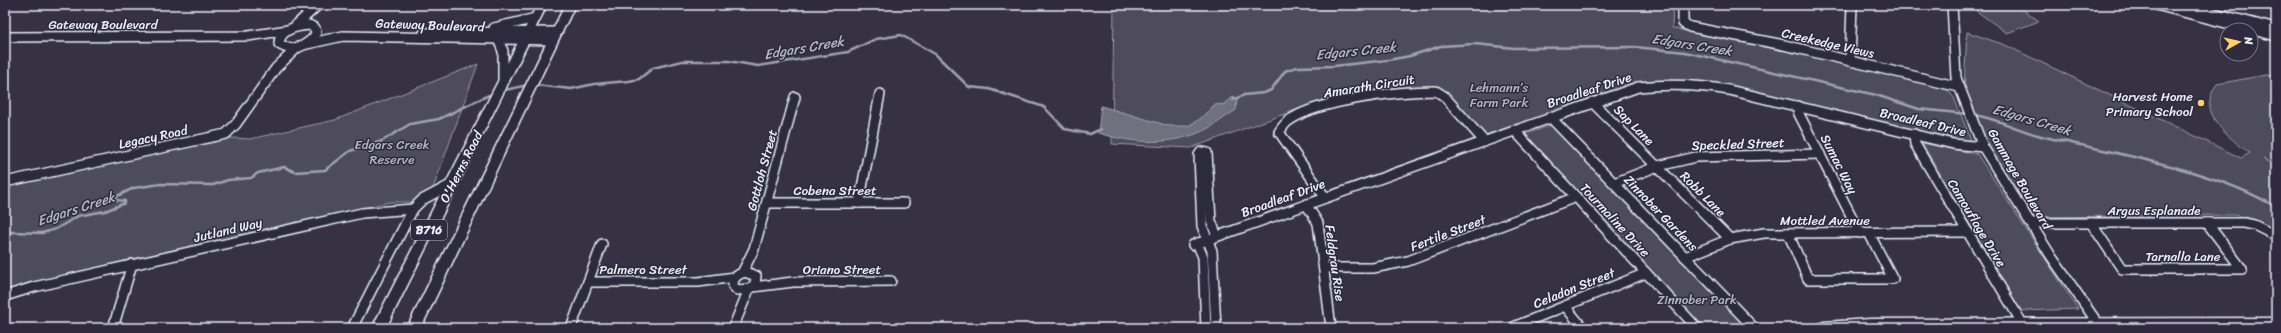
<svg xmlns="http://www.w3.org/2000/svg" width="2281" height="333" viewBox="0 0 2281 333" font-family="Sriracha,sans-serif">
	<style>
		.green { fill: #4d4b5c; stroke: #9a9eaa }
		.water { fill: #70717f; stroke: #a0a4af }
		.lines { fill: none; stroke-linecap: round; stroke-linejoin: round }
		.stream { stroke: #a0a4af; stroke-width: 2.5 }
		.minor-casing { stroke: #e8f1f8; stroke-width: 12 }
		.major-casing { stroke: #e8f1f8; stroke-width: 3 }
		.minor { stroke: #2f2a3d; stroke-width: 9 }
		.major { fill: #2f2a3d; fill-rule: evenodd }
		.poi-dot { fill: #ffd166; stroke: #2f2a3d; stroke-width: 1.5 }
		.labels { text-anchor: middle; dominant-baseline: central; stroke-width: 3; stroke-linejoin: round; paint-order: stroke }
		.shield { fill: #2f2a3d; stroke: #b0b5c0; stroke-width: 1 }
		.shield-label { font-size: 12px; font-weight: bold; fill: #e8f1f8 }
		.street-label { font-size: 13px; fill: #e8f1f8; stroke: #2f2a3d }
		.park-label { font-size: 13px; fill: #b2b7c1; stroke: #2f2a3d }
		.poi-label { font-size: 13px; fill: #e8f1f8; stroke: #2f2a3d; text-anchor: end }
		.water-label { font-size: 14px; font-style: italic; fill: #b2b7c2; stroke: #2f2a3d }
	</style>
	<rect width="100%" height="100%" fill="#363244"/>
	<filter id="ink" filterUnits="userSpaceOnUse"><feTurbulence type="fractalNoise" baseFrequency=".025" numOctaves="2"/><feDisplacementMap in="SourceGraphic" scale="8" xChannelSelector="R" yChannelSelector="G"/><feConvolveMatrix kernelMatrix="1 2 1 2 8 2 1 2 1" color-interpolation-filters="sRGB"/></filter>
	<g filter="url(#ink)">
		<g class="green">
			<polygon points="1114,5 1673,5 1672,28 1882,71 1948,90 1954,98 1972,142 1673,81 1488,137 1482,134 1443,89 1428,89 1323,100 1191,148 1112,144"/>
			<polygon points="1968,5 2016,5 2039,21 2007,33"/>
			<path d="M 1967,32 L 2005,45 L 2241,158 L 2250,153 C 2228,137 2195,113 2217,84 L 2266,75 L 2276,76 L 2276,165 L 2263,159 L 2276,166 L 2276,232 L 2249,218 L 2233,215 L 2033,217 L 1986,142 L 1964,89 Z"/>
			<polygon points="478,64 431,194 410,202 390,202 111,264 5,291 5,186 232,138 250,139 335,120"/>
			<polygon points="1552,125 1747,328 1702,328 1523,135"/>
			<polygon points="1922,143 1977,154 2078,309 2021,311"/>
		</g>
		<path class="water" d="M 1234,96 L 1237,100 L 1236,110 C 1226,116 1217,124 1207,129 C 1173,146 1134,144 1098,133 L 1101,106 L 1169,126 L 1188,126 L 1200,119 L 1214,105 L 1225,104 Z"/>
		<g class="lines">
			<g class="stream">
				<polyline points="535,85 571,89 594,84 629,81 639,79 653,68 682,61 728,61 758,66 848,52 876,39 901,35 935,54 969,87 989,89 1044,107 1065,129 1090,134 1101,129"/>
				<polyline points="505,90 528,85"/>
				<polyline points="1233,100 1244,95 1264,93 1271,90 1285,71 1297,67 1334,66 1388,60 1410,56 1441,46 1475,44 1514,48 1635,47 1685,52 1876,95 1919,109 1967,114"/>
				<path d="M 1974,115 C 1999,119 2017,130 2041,136 C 2115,154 2211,168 2276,207"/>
				<polyline points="5,234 12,232 42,233 56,229 78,216 105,211 125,203 125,201 115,200 117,196 134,188 160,184 213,185 228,180 251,178 258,173 284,167 295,172 325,170 350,151 382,141 410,124 439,119 489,95"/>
			</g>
			<g class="minor-casing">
				<g id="minor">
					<polyline points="1683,5 1683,23 1690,27 1784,45 1959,87"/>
					<polyline points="1952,5 1956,78 1983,147 2051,256 2101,328"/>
					<polyline points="2156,5 2276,36"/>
					<polyline points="2184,5 2276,29"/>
					<path d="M 309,25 L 315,28 L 316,34 C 308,46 292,53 279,44 C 279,29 297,26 309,25 Z"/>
					<polyline points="295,26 318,5"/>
					<polyline points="494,28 536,18"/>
					<polyline points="424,33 557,32"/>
					<polyline points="5,37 248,36 288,30"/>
					<polyline points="498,39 503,51 503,83"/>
					<polyline points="307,44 343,36 553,40"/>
					<polyline points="1850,61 1852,5"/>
					<polyline points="1592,102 1730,239"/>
					<polyline points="1797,106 1799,114 1860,233"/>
					<polyline points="1550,117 1754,328"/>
					<polyline points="1514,130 1697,328"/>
					<polyline points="1914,134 1915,144 2022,323"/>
					<polyline points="5,182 226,134 236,124 276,68 298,47"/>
					<polyline points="1614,183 1658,166 1696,157 1820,154"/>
					<path d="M 1325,197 L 1279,132 C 1281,129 1284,125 1287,122 C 1315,100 1400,91 1436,91 L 1444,96 L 1483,140"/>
					<polyline points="767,203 904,203"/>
					<polyline points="859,203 880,94"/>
					<polyline points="1306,204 1318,223 1331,328"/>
					<polyline points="2030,223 2244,223 2254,225 2276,236"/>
					<polyline points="2091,223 2122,269 2242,269 2207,223"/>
					<polyline points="1788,233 1808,279 1893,279 1869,233"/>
					<polyline points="1197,243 1203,257 1206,328"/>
					<path d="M 1193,245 L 1638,87 C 1669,84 1698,85 1729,90 L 1953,144 L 1983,147"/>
					<polyline points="1685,257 1730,239 1764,233 1968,232"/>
					<polyline points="1324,268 1373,268 1408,261 1576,197"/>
					<path d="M 745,272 L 756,276 L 755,284 L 749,289 L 737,290 L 733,286 C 732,278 738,274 745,272 Z"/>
					<polyline points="742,273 754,249 795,97"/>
					<polyline points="588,282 698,282 735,277"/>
					<polyline points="753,287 793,282 891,281"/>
					<polyline points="5,296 34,287 362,213 413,209 422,200 452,184"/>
					<polyline points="1565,306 1583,328"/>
					<polyline points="113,328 132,264"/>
					<polyline points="352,328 413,209"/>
					<polyline points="571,328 602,244"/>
					<polyline points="733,328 749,289"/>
					<polyline points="1216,328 1212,251 1202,226 1199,155 1201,152 1207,153 1211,221 1217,236"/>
					<polyline points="1511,328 1646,273"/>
				</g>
			</g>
			<g class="major-casing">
				<g id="major">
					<polygon points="537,5 547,5 386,328 372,328"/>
					<polygon points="565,5 575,5 421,328 407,328"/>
					<polygon points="2276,318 2276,328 1817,328 1819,324 1824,322 1870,319"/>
				</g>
			</g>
			<use href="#minor" class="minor"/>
			<use href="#major" class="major"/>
		</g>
	</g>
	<circle class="poi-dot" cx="2201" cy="103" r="4"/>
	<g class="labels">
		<rect class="shield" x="411" y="220" width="36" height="20" rx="3"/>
		<g class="shield-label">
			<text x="429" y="230">B716</text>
		</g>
		<g class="street-label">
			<text x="103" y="24">Gateway Boulevard</text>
			<text transform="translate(430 25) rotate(2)">Gateway Boulevard</text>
			<text transform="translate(1828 43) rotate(13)">Creekedge Views</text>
			<text transform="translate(1369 86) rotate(-9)">Amarath Circuit</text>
			<text transform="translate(1589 90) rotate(-18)">Broadleaf Drive</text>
			<text transform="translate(1923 122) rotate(13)">Broadleaf Drive</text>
			<text transform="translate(1634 125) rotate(45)">Sap Lane</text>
			<text transform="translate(153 137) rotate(-12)">Legacy Road</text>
			<text transform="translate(1738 144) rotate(-2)">Speckled Street</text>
			<text transform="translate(1839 164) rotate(63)">Sumac Way</text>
			<text transform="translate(461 167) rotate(-63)">O'Herns Road</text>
			<text transform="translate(762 170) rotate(-75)">Gottloh Street</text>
			<text transform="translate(2020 179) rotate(60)">Gammage Boulevard</text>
			<text x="835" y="190">Cobena Street</text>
			<text transform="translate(1703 194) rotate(45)">Robb Lane</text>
			<text transform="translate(1283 198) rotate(-20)">Broadleaf Drive</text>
			<text x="2154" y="210">Argus Esplanade</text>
			<text transform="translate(1661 213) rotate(46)">Zinnober Gardens</text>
			<text transform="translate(1615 220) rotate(47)">Tourmaline Drive</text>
			<text x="1825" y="220">Mottled Avenue</text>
			<text transform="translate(1977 223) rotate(59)">Camouflage Drive</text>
			<text transform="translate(228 230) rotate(-13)">Jutland Way</text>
			<text transform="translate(1448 233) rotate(-21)">Fertile Street</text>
			<text x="2183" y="256">Tarnalla Lane</text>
			<text transform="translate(1335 263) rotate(82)">Feldgrau Rise</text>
			<text x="643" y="269">Palmero Street</text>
			<text x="842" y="269">Oriano Street</text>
			<text transform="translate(1574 288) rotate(-22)">Celadon Street</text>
		</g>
		<g class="park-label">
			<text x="1499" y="87">Lehmann’s<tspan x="1499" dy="15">Farm Park</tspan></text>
			<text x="392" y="144">Edgars Creek<tspan x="392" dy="15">Reserve</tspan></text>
			<text x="1697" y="299">Zinnober Park</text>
		</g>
		<g class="poi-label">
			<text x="2193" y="96">Harvest Home<tspan x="2193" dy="15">Primary School</tspan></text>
		</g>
		<g class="water-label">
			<text transform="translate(1692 45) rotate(9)">Edgars Creek</text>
			<text transform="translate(804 48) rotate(-10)">Edgars Creek</text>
			<text transform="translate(1356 51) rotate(-6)">Edgars Creek</text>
			<text transform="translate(2032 120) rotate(16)">Edgars Creek</text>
			<text transform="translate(76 209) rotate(-18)">Edgars Creek</text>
		</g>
	</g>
	<rect width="2281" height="333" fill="none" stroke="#2f2a3d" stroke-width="20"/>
	<rect x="10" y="10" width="2261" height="313" fill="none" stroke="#e8f1f8" stroke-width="1.5" filter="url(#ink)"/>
	<g transform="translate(2239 42) rotate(82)"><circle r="19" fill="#2f2a3d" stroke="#797a88"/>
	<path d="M0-3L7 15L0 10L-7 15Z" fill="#ffd166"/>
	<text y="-6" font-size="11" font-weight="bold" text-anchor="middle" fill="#e8f1f8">N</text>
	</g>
</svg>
